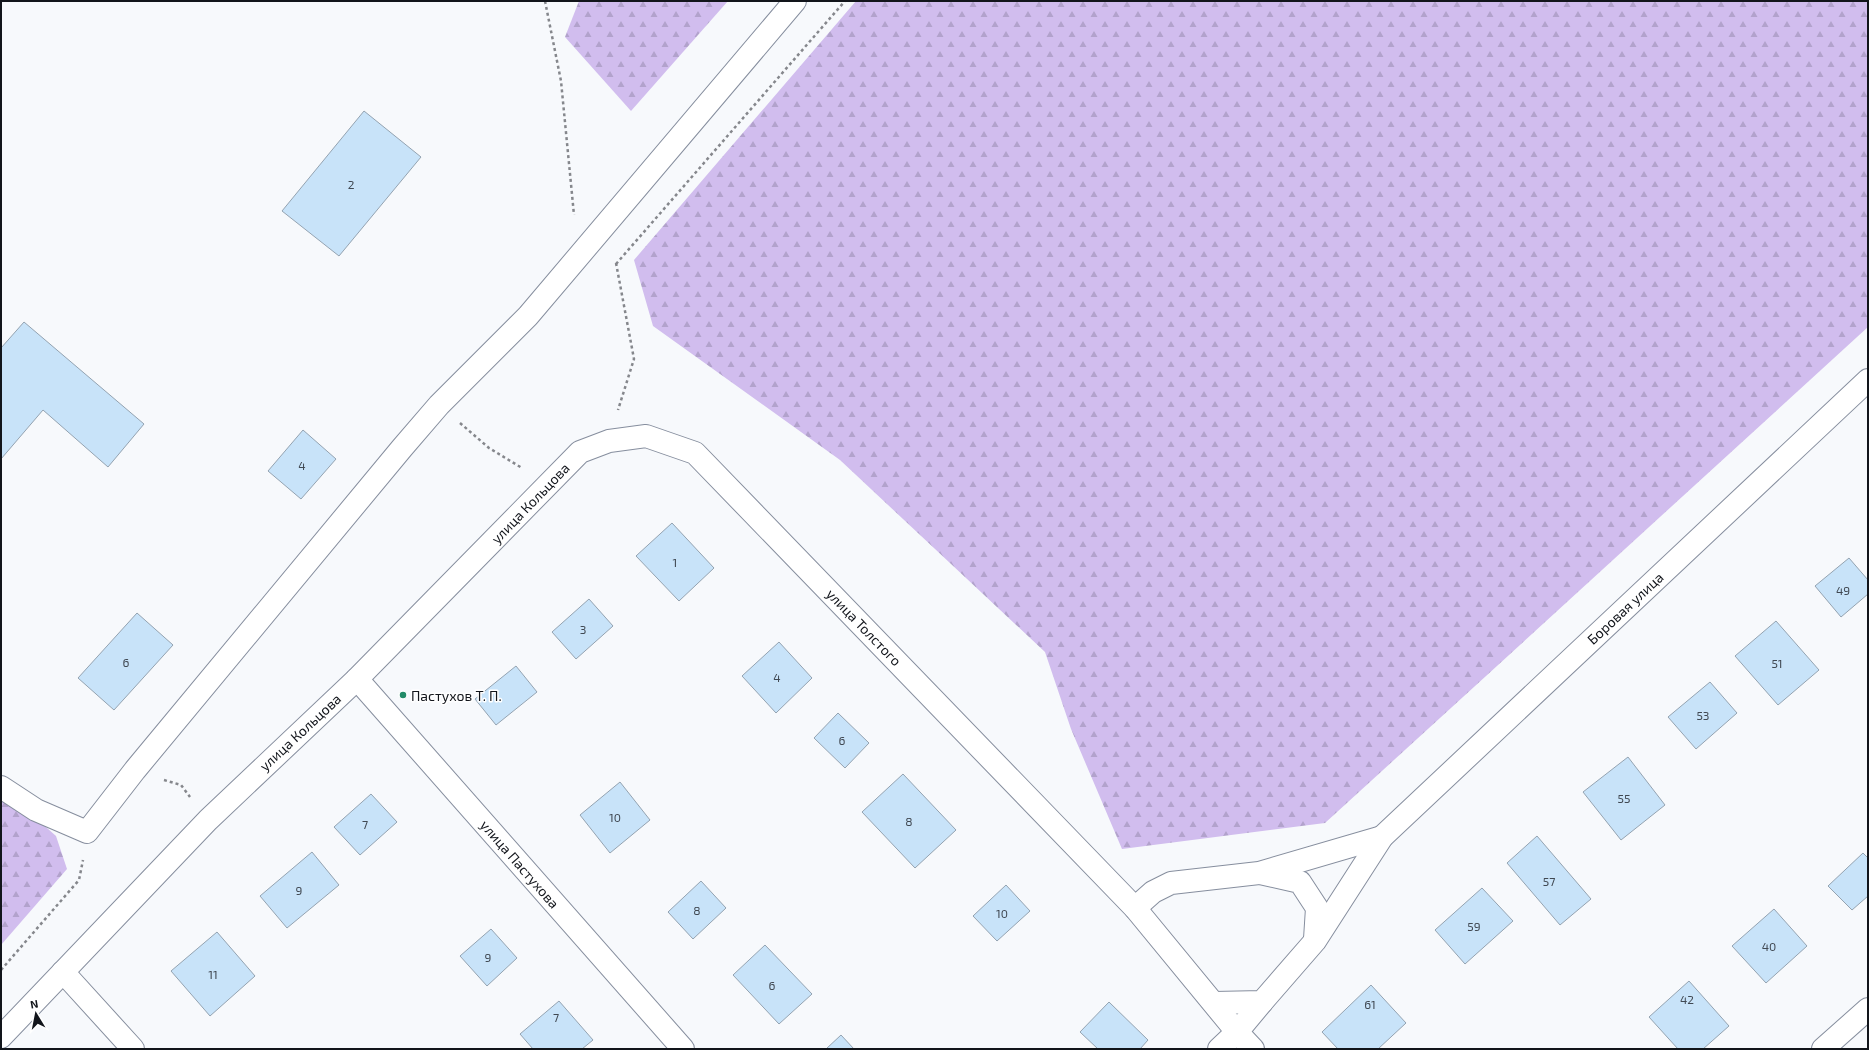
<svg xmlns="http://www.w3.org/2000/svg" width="1869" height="1050" viewBox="0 0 1869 1050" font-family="'Exo 2',sans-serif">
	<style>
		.forest { fill: url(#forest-firs) }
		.building { fill: #c8e3f9; stroke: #94a3b1 }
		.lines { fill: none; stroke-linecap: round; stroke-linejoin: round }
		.minor-casing { stroke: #868e9e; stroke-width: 24 }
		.tertiary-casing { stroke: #868e9e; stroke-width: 24 }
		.path { stroke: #85878c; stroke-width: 2.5; stroke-dasharray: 3 3; stroke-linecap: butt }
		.minor { stroke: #fff; stroke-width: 22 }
		.tertiary { stroke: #fff; stroke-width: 22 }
		.poi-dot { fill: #228b68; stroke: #fff; stroke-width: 1.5 }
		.labels { text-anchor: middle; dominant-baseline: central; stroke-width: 3; stroke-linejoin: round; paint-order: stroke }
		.number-label { font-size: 12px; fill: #404852 }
		.street-label { font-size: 14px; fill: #12151b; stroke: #fff }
		.poi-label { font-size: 14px; fill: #12151b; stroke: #fff; text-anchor: start }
	</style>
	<defs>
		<pattern id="forest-firs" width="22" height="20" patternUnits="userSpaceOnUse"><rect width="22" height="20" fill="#d1bdee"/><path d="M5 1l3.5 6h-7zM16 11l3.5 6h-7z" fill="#b2a2cc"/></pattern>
	</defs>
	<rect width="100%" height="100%" fill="#f7f9fc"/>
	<g class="forest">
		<polygon points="579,1 728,1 631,111 565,37"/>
		<polygon points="856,1 1868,1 1868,327 1325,823 1122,849 1071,729 1045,652 840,460 653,326 634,260"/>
		<polygon points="1,787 56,836 67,869 1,945"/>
	</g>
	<g class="building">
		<polygon points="364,111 421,157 339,256 282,211"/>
		<polygon points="24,322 144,424 108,467 43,410 1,459 1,348"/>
		<polygon points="303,430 336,459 301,499 268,471"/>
		<polygon points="672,523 714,568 679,601 636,556"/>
		<polygon points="1849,558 1868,580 1868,594 1841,617 1815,586"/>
		<polygon points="589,599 613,626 576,659 552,632"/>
		<polygon points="137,613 173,645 114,710 78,678"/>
		<polygon points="1776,621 1819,670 1778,705 1735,656"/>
		<polygon points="779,642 812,678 776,713 742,676"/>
		<polygon points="516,666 537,692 496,725 475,699"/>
		<polygon points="1710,682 1737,713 1696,749 1668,717"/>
		<polygon points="838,713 869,743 845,768 814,738"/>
		<polygon points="1628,757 1665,805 1621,840 1583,792"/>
		<polygon points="903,774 956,830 915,868 862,812"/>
		<polygon points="620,782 650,820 610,853 580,815"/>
		<polygon points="371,794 397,822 360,855 334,827"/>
		<polygon points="1537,836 1591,899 1560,925 1507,863"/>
		<polygon points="312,852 339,885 287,928 260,896"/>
		<polygon points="1863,853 1868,858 1868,896 1852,910 1828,886"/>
		<polygon points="701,881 726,908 693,939 668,912"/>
		<polygon points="1006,885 1030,911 997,941 973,916"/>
		<polygon points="1482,888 1513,921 1465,964 1435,930"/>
		<polygon points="1774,909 1807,946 1766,983 1732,946"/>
		<polygon points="491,929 517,958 487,986 460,956"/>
		<polygon points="217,932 255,976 210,1016 171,971"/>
		<polygon points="765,945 812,994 779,1024 733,975"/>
		<polygon points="1689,981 1729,1026 1703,1049 1678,1049 1649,1017"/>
		<polygon points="1371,985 1406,1023 1378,1049 1338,1049 1322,1032"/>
		<polygon points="559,1001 593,1040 582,1049 533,1049 520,1034"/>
		<polygon points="1109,1002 1148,1040 1140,1049 1098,1049 1080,1032"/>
		<polygon points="841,1035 854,1049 826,1049"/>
	</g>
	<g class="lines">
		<g class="minor-casing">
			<g id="minor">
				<polyline points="357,679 683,1049"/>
				<polyline points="1,787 36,810 87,832 135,770 402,448 439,405 528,316 795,1"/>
				<polyline points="63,972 133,1049"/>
				<polyline points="1219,1049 1237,1032 1253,1049"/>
				<polyline points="1823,1049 1868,1009"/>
			</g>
		</g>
		<g class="tertiary-casing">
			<g id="tertiary">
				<polyline points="1260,873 1300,882 1317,908 1315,939"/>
				<polyline points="1135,908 1153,892 1171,883 1259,873 1382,837"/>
				<polyline points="1214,1003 1262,1002 1315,941 1382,837 1868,380"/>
				<polyline points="1,1037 208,820 357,679 580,452 609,441 646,436 695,453 1135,908 1237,1032 1262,1002"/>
			</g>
		</g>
		<g class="path">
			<polyline points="545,1 561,81 574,215"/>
			<polyline points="616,263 634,359 618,410"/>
			<polyline points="616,264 845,1"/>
			<polyline points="460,423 489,448 522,468"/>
			<polyline points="164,780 181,785 190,797"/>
			<polyline points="1,970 79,880 83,860"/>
		</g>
		<use href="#minor" class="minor"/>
		<use href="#tertiary" class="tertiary"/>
	</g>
	<circle class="poi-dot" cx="403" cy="695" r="4"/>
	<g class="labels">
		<g class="number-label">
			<text x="351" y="184">2</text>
			<text x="302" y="465">4</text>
			<text x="675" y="562">1</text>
			<text x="1843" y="590">49</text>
			<text x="583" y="629">3</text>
			<text x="126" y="662">6</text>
			<text x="1777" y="663">51</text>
			<text x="777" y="677">4</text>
			<text x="1703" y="715">53</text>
			<text x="842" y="740">6</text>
			<text x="1624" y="798">55</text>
			<text x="615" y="817">10</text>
			<text x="909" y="821">8</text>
			<text x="365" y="824">7</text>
			<text x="1549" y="881">57</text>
			<text x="299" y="890">9</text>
			<text x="697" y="910">8</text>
			<text x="1002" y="913">10</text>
			<text x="1474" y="926">59</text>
			<text x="1769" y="946">40</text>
			<text x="488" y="957">9</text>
			<text x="213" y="974">11</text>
			<text x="772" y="985">6</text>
			<text x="1687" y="999">42</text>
			<text x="1370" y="1004">61</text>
			<text x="556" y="1017">7</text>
		</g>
		<g class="street-label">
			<text transform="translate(530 503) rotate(-46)">улица Кольцова</text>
			<text transform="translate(1625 608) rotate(-43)">Боровая улица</text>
			<text transform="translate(864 627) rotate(46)">улица Толстого</text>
			<text transform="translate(300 732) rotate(-43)">улица Кольцова</text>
			<text transform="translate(520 864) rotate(49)">улица Пастухова</text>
		</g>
		<g class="poi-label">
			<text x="411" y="695">Пастухов Т. П.</text>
		</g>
	</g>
	<rect width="1869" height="1050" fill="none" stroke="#12151b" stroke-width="4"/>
	<g transform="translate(36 1014) rotate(350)" stroke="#ffffff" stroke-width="3" paint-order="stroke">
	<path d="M0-3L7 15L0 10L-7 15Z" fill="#12151b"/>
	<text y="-6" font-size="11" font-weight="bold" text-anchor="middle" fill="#12151b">N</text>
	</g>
</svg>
